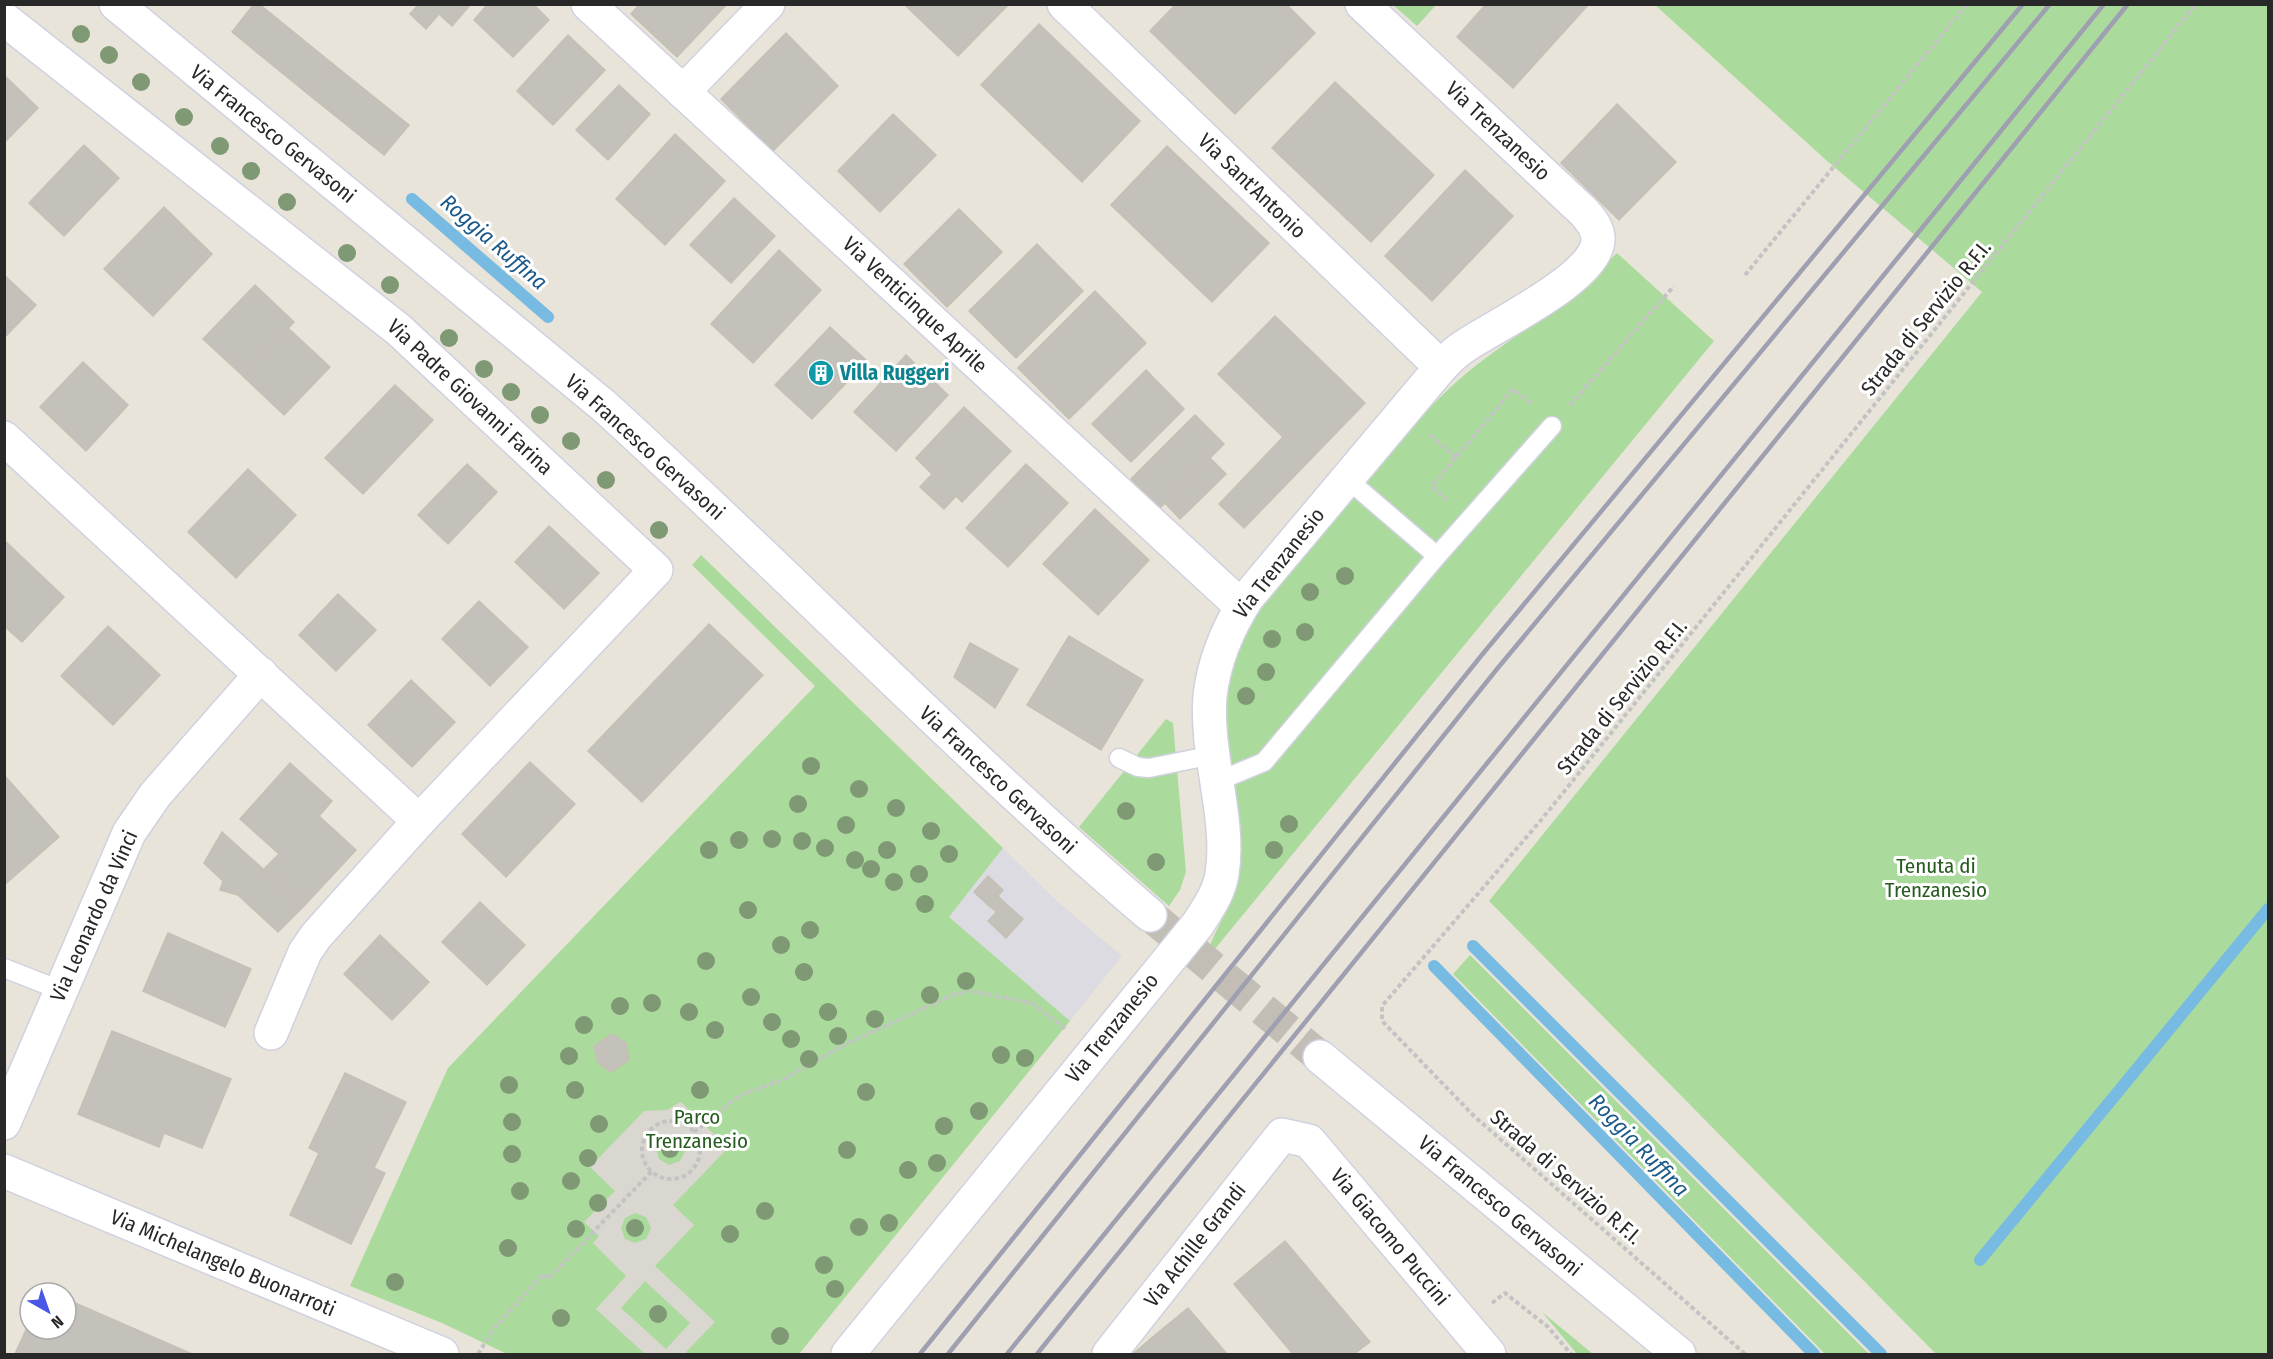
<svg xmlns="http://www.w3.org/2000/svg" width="2273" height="1359" viewBox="0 0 2273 1359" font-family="'Fira Sans Condensed',sans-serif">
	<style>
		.industrial { fill: #dddbe2 }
		.green { fill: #abdb9c }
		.plaza { fill: #dad7d1; fill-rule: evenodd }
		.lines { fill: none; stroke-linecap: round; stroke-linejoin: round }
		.stream { stroke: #77bbe2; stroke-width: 12 }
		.building { fill: #c4c1ba; stroke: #c4c0b5; stroke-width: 1.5 }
		.secondary-tunnel { stroke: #c2beb6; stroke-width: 33; stroke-dasharray: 33 16; stroke-linecap: butt }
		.lane-casing { stroke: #d0d1df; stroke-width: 21 }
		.street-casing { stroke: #d0d1df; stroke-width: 36 }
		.secondary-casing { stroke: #d0d1df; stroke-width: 36 }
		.path { stroke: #c3c3c3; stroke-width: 4; stroke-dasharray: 4.5 3; stroke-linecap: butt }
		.lane { stroke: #fff; stroke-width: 18 }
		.street { stroke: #fff; stroke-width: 33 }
		.secondary { stroke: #fff; stroke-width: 33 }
		.rail { stroke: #9e9fb0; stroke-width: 4.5 }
		.tree { fill: #7e9974 }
		.labels { text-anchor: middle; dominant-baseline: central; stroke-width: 6; stroke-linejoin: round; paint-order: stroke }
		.street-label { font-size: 21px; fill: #282828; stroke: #fff }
		.culture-label { font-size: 21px; font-weight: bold; fill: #0d838f; stroke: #fff; text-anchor: start }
		.park-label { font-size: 21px; fill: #275c20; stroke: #fff }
		.water-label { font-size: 22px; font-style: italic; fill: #1a588a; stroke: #fff }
	</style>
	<rect width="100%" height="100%" fill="#e9e4da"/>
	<polygon class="industrial" points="1003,848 1058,902 1122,956 1070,1021 949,917"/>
	<g class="green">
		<polygon points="1393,5 1436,5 1417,26"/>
		<polygon points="1655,5 2268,5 2268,1354 1936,1354 1489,901 1982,292 1826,160"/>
		<path d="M 1617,253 L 1714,341 L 1205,961 C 1214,925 1238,903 1240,864 C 1243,799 1216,734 1232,669 C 1244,620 1282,583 1313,545 C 1359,491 1402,432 1454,384 C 1489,352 1532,327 1570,297 C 1586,284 1601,268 1617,253 Z"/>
		<polygon points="701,555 1003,848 949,917 1070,1021 799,1354 507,1354 442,1323 350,1286 448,1068 815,686 692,565"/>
		<polygon points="1166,719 1173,723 1186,872 1180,890 1169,906 1079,827"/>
		<polygon points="1470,955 1869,1354 1825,1354 1453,974"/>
		<polygon points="1542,1312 1593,1354 1577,1354"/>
	</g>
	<path class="plaza" d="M 681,1102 L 728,1148 L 673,1205 L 694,1225 L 655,1266 L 715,1322 L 684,1354 L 645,1354 L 596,1309 L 626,1276 L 593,1243 L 599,1236 L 584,1222 L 615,1191 L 590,1167 L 644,1111 L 667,1110 ZM 672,1135 L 682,1140 L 685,1151 L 680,1161 L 669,1165 L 659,1159 L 656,1149 L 661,1138 ZM 635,1213 L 646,1217 L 651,1228 L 646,1239 L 635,1243 L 625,1239 L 621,1228 L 625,1218 ZM 645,1281 L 690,1323 L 666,1349 L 621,1308 Z"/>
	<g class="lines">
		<g class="stream">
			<polyline points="412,199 548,317"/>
			<polyline points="1473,946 1881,1354"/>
			<polyline points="1434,966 1814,1354"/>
			<polyline points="1980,1260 2268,909"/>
		</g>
	</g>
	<g class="building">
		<polygon points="254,4 259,4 333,64 308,94 232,32"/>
		<polygon points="419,4 471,4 452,26 439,14 426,29 410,14"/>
		<polygon points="488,4 533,4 549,20 513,57 474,20"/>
		<polygon points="640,4 727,4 677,57 631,14"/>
		<polygon points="904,4 1009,4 958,56"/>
		<polygon points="1176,4 1286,4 1315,33 1235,114 1150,31"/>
		<polygon points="1486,4 1589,4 1513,88 1457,37"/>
		<polygon points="1039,24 1140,121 1082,182 981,85"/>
		<polygon points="786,33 838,86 773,151 721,99"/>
		<polygon points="568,35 605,70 553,125 517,91"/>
		<polygon points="333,64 409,125 384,155 308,94"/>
		<polygon points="4,75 38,108 4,143"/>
		<polygon points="1335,82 1434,175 1371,242 1272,148"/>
		<polygon points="619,85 650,114 608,160 576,130"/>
		<polygon points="1617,104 1676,162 1619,220 1561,163"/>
		<polygon points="893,114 936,155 880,212 838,171"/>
		<polygon points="675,134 725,181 665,245 616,199"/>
		<polygon points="84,145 119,178 64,236 29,203"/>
		<polygon points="1167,146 1269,243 1212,302 1111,205"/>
		<polygon points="1465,170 1513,216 1432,301 1385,256"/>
		<polygon points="734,198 775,236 731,283 690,245"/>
		<polygon points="164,207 212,254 153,316 104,269"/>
		<polygon points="959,209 1002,252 947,307 904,264"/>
		<polygon points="1037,244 1083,291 1016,358 969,311"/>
		<polygon points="779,250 821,290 753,363 711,324"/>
		<polygon points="4,275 36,305 4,338"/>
		<polygon points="255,285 294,322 243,376 203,339"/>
		<polygon points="1095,291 1146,343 1069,419 1018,368"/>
		<polygon points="1275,316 1365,403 1244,528 1219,504 1283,437 1218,374"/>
		<polygon points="830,327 867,361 812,419 775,385"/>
		<polygon points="288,328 330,367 284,415 243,376"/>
		<polygon points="906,355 948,395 896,451 854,412"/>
		<polygon points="83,362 128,405 86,451 40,407"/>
		<polygon points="1146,370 1184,409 1131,462 1092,424"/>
		<polygon points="395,385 433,420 363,494 325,458"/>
		<polygon points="964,407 1011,451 962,502 956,496 944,509 920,487 932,474 916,458"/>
		<polygon points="1195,415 1224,444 1160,508 1131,479"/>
		<polygon points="1210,458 1226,474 1180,519 1165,503"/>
		<polygon points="467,464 497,492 448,544 418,515"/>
		<polygon points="1026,464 1068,503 1008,567 966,528"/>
		<polygon points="248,469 296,515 236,578 188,532"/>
		<polygon points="1095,509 1149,560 1098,615 1043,564"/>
		<polygon points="549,526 599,573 564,609 515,562"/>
		<polygon points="4,540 64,597 22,642 4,626"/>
		<polygon points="338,594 376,630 336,671 299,635"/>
		<polygon points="479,601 528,647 490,686 442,639"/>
		<polygon points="709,624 763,675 642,802 588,751"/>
		<polygon points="108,626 160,675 113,725 61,676"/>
		<polygon points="1069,636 1143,680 1101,750 1027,705"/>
		<polygon points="970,643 1018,669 995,708 954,677"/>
		<polygon points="411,680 455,722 412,767 368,725"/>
		<polygon points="530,762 575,804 506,877 462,834"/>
		<polygon points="290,763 332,801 319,816 356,850 304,906 264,869 279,854 240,819"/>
		<polygon points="4,775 59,837 4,885"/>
		<polygon points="222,832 304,906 278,932 238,895 220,890 223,881 204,863"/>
		<polygon points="988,876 1003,890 989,906 974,892"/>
		<polygon points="998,896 1005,903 997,912 989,906"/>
		<polygon points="480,902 525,945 487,985 442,942"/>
		<polygon points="1005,903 1023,919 1006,938 988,921"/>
		<polygon points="168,933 251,969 225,1027 143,991"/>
		<polygon points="380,935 429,982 392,1020 344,974"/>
		<polygon points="112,1031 231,1079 202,1148 164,1133 159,1147 78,1114"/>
		<polygon points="612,1034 626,1043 629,1060 611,1072 598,1063 594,1046"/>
		<polygon points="345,1073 406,1102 374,1168 385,1173 351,1244 290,1215 319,1153 309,1148"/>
		<polygon points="1285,1241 1370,1342 1354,1354 1293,1354 1234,1284"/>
		<polygon points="66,1299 192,1354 15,1354 30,1321 30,1329 66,1329"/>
		<polygon points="1188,1308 1227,1354 1133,1354 1155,1335"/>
	</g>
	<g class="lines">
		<polyline class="secondary-tunnel" points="1150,915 1320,1057"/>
		<g class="lane-casing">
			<g id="lane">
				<polyline points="1346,478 1437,556"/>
				<polyline points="1119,758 1138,767 1149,768 1213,755"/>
				<polyline points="1216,782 1264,762 1437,556 1552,426"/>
				<polyline points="4,968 60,990"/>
			</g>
		</g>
		<g class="street-casing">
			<g id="street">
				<polyline points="588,4 1241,606"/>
				<polyline points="1064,4 1441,367"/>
				<polyline points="4,19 399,330 656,570 419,821 316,936 305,952 271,1033"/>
				<polyline points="683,92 768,4"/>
				<polyline points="4,438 419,821"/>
				<polyline points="4,1123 129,833 155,795 261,674"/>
				<polyline points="4,1171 442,1354"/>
				<path d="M 848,1354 L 1198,924 C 1208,908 1219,893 1222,874 C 1231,819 1205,754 1210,696 C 1214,660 1228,628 1247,598 L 1441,367 C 1448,360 1454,353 1462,348 C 1493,326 1595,279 1598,241 C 1599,229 1591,220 1584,212 L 1362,4"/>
				<polyline points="1109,1354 1282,1135 1309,1141 1489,1354"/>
			</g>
		</g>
		<g class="secondary-casing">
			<g id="secondary">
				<path d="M 116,4 L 604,406 C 788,573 960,753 1150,915"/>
				<polyline points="1320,1057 1679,1354"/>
			</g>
		</g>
		<g class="path">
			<polyline points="1745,275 1967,4"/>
			<polyline points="1570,405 1674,286"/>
			<polyline points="1430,435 1457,458"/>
			<polyline points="1447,500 1432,486 1513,389 1533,405"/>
			<circle cx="671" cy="1150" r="29"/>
			<polyline points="694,1132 739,1096 784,1079 846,1044 955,994 970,991 1032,1003 1067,1030"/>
			<polyline points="1492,1303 1505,1293 1548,1327 1571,1354"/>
			<polyline points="478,1354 493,1330 543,1274 548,1279 652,1171"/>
			<polyline points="1745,1354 1474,1116 1382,1021 1382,1006 1542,819 2196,4"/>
		</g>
		<use href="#lane" class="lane"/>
		<use href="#street" class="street"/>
		<use href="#secondary" class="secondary"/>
		<g class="rail">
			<polyline points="920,1354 1481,656 2023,4"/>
			<polyline points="948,1354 1497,669 2050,4"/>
			<polyline points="1007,1354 2104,4"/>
			<polyline points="1037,1354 2128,4"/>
		</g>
	</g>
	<g class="tree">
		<circle cx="81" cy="34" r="9"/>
		<circle cx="109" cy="55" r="9"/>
		<circle cx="141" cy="82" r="9"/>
		<circle cx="184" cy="117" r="9"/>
		<circle cx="220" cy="146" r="9"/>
		<circle cx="251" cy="171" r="9"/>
		<circle cx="287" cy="202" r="9"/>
		<circle cx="347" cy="253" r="9"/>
		<circle cx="390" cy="285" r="9"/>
		<circle cx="449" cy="338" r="9"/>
		<circle cx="484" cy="369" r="9"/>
		<circle cx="511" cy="392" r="9"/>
		<circle cx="540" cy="415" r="9"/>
		<circle cx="571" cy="441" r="9"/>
		<circle cx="606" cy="480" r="9"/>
		<circle cx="659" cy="530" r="9"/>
		<circle cx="1345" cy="576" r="9"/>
		<circle cx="1310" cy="592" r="9"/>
		<circle cx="1305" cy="632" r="9"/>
		<circle cx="1272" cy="639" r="9"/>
		<circle cx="1266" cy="672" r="9"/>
		<circle cx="1246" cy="696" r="9"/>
		<circle cx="811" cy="766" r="9"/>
		<circle cx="859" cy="789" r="9"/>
		<circle cx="798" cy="804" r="9"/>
		<circle cx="896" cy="808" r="9"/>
		<circle cx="1126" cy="811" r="9"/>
		<circle cx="1289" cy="824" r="9"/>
		<circle cx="846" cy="825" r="9"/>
		<circle cx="931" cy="831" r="9"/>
		<circle cx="772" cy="839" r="9"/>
		<circle cx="739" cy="840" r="9"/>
		<circle cx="802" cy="841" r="9"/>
		<circle cx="825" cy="848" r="9"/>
		<circle cx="709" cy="850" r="9"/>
		<circle cx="887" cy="850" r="9"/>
		<circle cx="1274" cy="850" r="9"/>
		<circle cx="949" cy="854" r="9"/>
		<circle cx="855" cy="860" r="9"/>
		<circle cx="1156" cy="862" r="9"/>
		<circle cx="871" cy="869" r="9"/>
		<circle cx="919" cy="874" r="9"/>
		<circle cx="894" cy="882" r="9"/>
		<circle cx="925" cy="904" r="9"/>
		<circle cx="748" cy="910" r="9"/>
		<circle cx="810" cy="930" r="9"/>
		<circle cx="781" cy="945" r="9"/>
		<circle cx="706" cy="961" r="9"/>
		<circle cx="804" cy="972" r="9"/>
		<circle cx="966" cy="981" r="9"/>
		<circle cx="930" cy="995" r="9"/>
		<circle cx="751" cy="997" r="9"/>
		<circle cx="652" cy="1003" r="9"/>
		<circle cx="620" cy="1006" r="9"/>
		<circle cx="689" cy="1012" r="9"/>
		<circle cx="828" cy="1012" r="9"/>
		<circle cx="875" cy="1019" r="9"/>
		<circle cx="772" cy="1022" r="9"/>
		<circle cx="584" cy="1025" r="9"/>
		<circle cx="715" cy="1030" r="9"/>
		<circle cx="838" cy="1036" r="9"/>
		<circle cx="791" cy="1039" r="9"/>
		<circle cx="1001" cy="1055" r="9"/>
		<circle cx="569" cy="1056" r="9"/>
		<circle cx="1025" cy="1058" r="9"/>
		<circle cx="809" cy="1059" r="9"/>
		<circle cx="509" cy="1085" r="9"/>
		<circle cx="575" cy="1090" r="9"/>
		<circle cx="700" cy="1090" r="9"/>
		<circle cx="866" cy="1092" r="9"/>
		<circle cx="979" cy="1111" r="9"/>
		<circle cx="512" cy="1122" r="9"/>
		<circle cx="599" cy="1124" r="9"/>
		<circle cx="944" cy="1126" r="9"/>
		<circle cx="670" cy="1149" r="9"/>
		<circle cx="847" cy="1150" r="9"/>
		<circle cx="512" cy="1154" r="9"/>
		<circle cx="588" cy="1158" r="9"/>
		<circle cx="937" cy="1163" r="9"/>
		<circle cx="908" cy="1170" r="9"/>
		<circle cx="571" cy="1181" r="9"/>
		<circle cx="520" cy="1191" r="9"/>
		<circle cx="598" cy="1203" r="9"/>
		<circle cx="765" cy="1211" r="9"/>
		<circle cx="889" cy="1223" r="9"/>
		<circle cx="859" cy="1227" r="9"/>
		<circle cx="635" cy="1228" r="9"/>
		<circle cx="576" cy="1229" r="9"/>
		<circle cx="730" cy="1234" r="9"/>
		<circle cx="508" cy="1248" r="9"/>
		<circle cx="824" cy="1265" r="9"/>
		<circle cx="395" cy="1282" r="9"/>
		<circle cx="835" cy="1289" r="9"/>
		<circle cx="658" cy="1314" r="9"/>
		<circle cx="561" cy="1318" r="9"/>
		<circle cx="780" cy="1336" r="9"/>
	</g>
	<defs>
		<g id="building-disc" transform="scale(1.35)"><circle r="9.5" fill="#0f9aa8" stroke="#fff"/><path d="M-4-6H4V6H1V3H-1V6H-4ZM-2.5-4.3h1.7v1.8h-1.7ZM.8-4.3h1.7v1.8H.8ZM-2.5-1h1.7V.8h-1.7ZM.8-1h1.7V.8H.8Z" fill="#fff"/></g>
	</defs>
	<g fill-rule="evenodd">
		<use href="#building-disc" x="821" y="373"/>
	</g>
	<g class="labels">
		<g class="street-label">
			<text transform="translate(1498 131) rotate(43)">Via Trenzanesio</text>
			<text transform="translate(273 134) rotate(39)">Via Francesco Gervasoni</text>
			<text transform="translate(1252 186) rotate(44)">Via Sant'Antonio</text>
			<text transform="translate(915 305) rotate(43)">Via Venticinque Aprile</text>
			<text transform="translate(1926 318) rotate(-51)">Strada di Servizio R.F.I.</text>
			<text transform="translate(470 397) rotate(43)">Via Padre Giovanni Farina</text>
			<text transform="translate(645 447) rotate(42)">Via Francesco Gervasoni</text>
			<text transform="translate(1279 563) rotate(-52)">Via Trenzanesio</text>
			<text transform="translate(1622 697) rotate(-51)">Strada di Servizio R.F.I.</text>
			<text transform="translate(998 780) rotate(43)">Via Francesco Gervasoni</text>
			<text transform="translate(94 916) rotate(-66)">Via Leonardo da Vinci</text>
			<text transform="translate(1112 1028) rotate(-51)">Via Trenzanesio</text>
			<text transform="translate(1566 1177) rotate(41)">Strada di Servizio R.F.I.</text>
			<text transform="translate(1500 1206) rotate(40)">Via Francesco Gervasoni</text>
			<text transform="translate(1390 1237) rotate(50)">Via Giacomo Puccini</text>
			<text transform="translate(1195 1245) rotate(-52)">Via Achille Grandi</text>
			<text transform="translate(223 1263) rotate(23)">Via Michelangelo Buonarroti</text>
		</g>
		<g class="culture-label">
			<text x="840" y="373">Villa Ruggeri</text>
		</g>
		<g class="park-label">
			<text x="1936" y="866">Tenuta di<tspan x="1936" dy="24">Trenzanesio</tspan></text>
			<text x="697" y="1117">Parco<tspan x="697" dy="24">Trenzanesio</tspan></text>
		</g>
		<g class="water-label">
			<text transform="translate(494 242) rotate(41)">Roggia Ruffina</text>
			<text transform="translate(1639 1145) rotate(46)">Roggia Ruffina</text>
		</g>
	</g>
	<rect width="2273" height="1359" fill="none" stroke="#282828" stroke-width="12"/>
	<g transform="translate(48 1311) rotate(140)"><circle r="28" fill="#ffffff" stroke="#a9a9a9" stroke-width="1.5"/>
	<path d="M0-4.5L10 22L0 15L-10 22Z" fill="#4957e7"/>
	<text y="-9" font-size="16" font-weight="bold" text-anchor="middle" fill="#282828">N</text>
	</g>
</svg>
